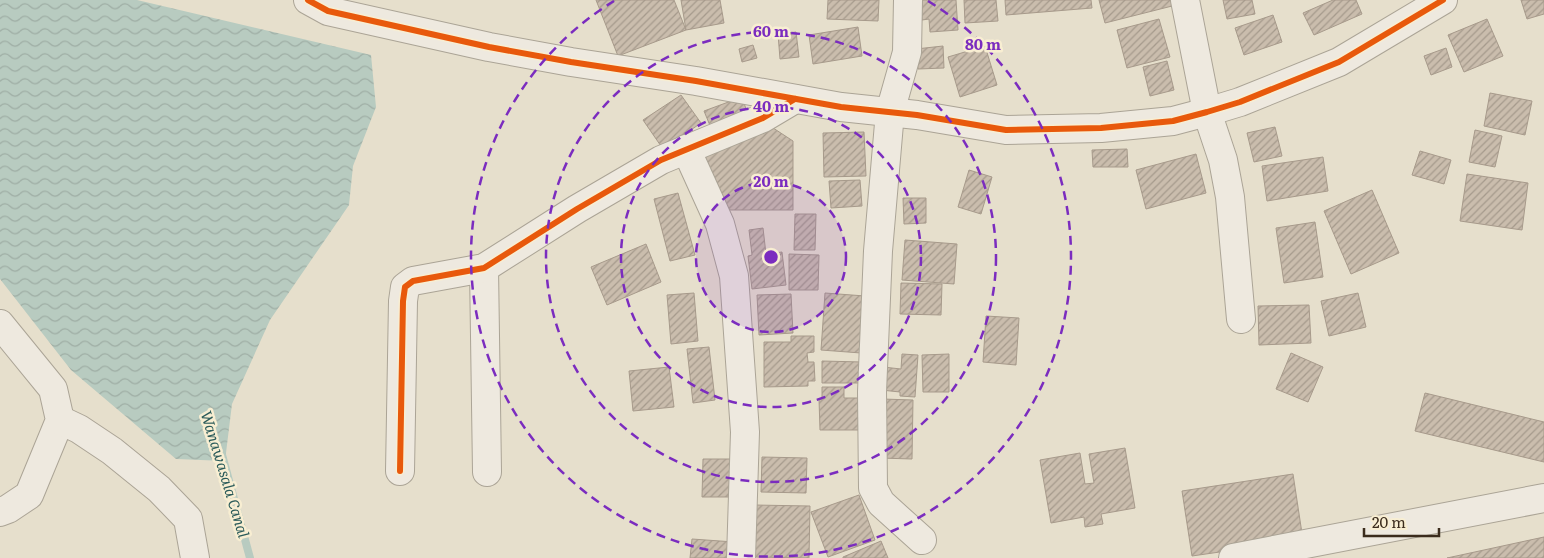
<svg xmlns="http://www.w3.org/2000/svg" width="1544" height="558" viewBox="0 0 1544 558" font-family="Literata,serif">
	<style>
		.water { fill: url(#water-waves) }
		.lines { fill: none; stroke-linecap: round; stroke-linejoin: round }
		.stream { stroke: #b8cbc0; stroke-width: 8 }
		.building { fill: url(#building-hatch); stroke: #a79a8b }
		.minor-casing { stroke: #aba496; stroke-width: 30 }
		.minor { stroke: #eee9df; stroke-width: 28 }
		.cycleway-casing { stroke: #f8eed2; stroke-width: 9 }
		.cycleway { stroke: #e8590c; stroke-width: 6 }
		.ring { fill: none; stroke: #7b2cbf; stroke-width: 2.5; stroke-dasharray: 9 6 }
		.labels { text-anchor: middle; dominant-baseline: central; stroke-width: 5; stroke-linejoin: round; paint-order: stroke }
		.water-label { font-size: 15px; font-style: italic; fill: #2b5b5a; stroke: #f8eed2 }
		.centre { fill: #7b2cbf; stroke: #f8eed2; stroke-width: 2.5 }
		.ring-label { font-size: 15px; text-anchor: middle; font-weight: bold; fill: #7b2cbf; stroke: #f8eed2; stroke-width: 5; stroke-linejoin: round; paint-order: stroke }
	</style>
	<defs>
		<pattern id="water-waves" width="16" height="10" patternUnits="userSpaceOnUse" patternTransform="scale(1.25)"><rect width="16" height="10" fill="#b8cbc0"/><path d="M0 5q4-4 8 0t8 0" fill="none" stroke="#9faea5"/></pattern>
		<pattern id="building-hatch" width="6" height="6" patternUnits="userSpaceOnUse" patternTransform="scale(1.25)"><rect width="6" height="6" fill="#cabdad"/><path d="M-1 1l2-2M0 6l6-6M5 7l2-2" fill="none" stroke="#a59a8c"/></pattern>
	</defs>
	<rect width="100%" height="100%" fill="#e6dfcc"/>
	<polygon class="water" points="0,0 137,0 371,55 376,107 353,166 349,205 270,320 232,404 225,461 176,459 71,370 0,279"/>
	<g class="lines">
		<polyline class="stream" points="221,451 250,558"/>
	</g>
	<g class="building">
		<polygon points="596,0 674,0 686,30 618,56"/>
		<polygon points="681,0 720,0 724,23 686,30"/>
		<polygon points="828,0 879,0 878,21 827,19"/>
		<polygon points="920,0 956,0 958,30 930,32 929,19 922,20"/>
		<polygon points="964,0 996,0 998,21 965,23"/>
		<polygon points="1005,0 1091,0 1092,8 1006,15"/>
		<polygon points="1099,0 1179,0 1180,4 1105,23"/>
		<polygon points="1223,0 1252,0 1255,14 1227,19"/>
		<polygon points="1333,0 1356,0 1362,14 1314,35 1303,13"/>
		<polygon points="1521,0 1544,0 1544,14 1527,19"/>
		<polygon points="1273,15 1282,42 1244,55 1235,28"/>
		<polygon points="1159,19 1170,57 1127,68 1117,30"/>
		<polygon points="1487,19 1503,56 1464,72 1448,35"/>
		<polygon points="858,27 862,56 813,64 809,35"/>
		<polygon points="796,32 799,57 780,59 778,34"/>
		<polygon points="753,45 757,58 742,62 739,49"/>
		<polygon points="943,46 944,68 918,69 916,49"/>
		<polygon points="985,46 997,85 960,97 948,57"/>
		<polygon points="1446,48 1452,67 1431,75 1424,56"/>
		<polygon points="1167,61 1174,90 1150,96 1143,67"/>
		<polygon points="1490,93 1532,101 1525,135 1484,126"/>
		<polygon points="681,95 701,123 663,149 643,120"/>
		<polygon points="742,97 748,115 711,128 704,111"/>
		<polygon points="767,124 793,141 793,210 727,210 701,156"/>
		<polygon points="1275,127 1282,156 1254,162 1247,133"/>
		<polygon points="1475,130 1502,136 1495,167 1469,162"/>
		<polygon points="864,132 866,176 824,177 823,133"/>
		<polygon points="1127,149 1128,167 1093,167 1092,150"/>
		<polygon points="1420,151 1451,160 1444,184 1412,175"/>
		<polygon points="1196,154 1206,193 1146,209 1136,170"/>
		<polygon points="1323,157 1328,191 1267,201 1262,166"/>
		<polygon points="969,170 992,177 981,214 958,207"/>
		<polygon points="1467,174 1528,183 1522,230 1460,221"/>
		<polygon points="860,180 862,206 831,208 829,181"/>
		<polygon points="1372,190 1399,253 1351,274 1324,211"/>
		<polygon points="678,193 695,255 670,261 654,199"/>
		<polygon points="903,198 926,198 926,223 904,224"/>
		<polygon points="795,214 816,214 815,250 794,250"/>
		<polygon points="1315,222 1323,277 1284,283 1276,228"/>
		<polygon points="763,228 766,254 782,252 786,285 752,289 748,256 752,255 749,230"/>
		<polygon points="905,240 957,244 954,284 902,280"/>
		<polygon points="646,244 661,282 607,305 591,267"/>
		<polygon points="789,254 819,255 818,290 789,290"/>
		<polygon points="901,283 942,284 941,315 900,314"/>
		<polygon points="694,293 698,341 671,344 667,295"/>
		<polygon points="825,293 865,296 861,353 821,350"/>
		<polygon points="1358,293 1366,327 1329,336 1321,301"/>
		<polygon points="791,294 793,333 759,335 757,295"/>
		<polygon points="1309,305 1311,343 1259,345 1258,306"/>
		<polygon points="986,316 1019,318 1016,365 983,362"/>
		<polygon points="791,336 814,336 814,352 807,353 808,362 814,362 815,381 808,381 808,386 764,387 764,342 791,342"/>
		<polygon points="709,347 715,400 693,403 687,349"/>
		<polygon points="1291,353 1323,367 1308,402 1276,389"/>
		<polygon points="902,354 918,355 915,397 900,396 900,392 881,390 883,367 901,369"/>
		<polygon points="949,354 949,392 923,392 922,355"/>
		<polygon points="822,361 862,362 861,383 822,383"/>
		<polygon points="669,367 674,407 633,411 629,371"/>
		<polygon points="822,387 844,387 844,398 864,398 865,430 820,430 819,399 822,399"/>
		<polygon points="1425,393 1544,422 1544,462 1415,431"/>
		<polygon points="882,399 913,400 912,459 880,458"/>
		<polygon points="1125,448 1135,508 1101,514 1103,524 1085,527 1084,517 1051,523 1040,460 1080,453 1085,484 1094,483 1089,454"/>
		<polygon points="762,457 807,458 806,493 761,492"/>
		<polygon points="703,459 732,459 731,497 702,497"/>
		<polygon points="1293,474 1303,540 1192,556 1182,491"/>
		<polygon points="859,495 875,540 828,557 811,512"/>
		<polygon points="754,505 810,506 809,558 753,557"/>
		<polygon points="1544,537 1544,558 1447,558"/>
		<polygon points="692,539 734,542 732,558 690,558"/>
		<polygon points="881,541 888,558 843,558 843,557"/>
	</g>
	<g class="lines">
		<g class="minor-casing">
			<g id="minor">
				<polyline points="308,0 328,11 489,47 571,62 696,81 841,107 917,115 1006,130 1101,128 1173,121 1207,112 1240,102 1339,62 1443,0"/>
				<polyline points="908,0 907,52 890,112 878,251 872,392 873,488 881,503 922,540"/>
				<polyline points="1185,0 1207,112 1223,160 1230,197 1241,319"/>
				<polyline points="686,149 720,224 734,276 745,432 741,558"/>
				<polyline points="484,268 487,472"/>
				<polyline points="0,324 53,389 60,420 29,495 8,509 0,512"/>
				<polyline points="60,420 79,429 112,451 159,489 188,519 195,558"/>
				<polyline points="400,471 403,301 405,287 413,281 484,268 577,209 661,160 763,118 795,99"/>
				<polyline points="1233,558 1544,498"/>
			</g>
		</g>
		<use href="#minor" class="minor"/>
		<g class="cycleway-casing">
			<g id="cycleway">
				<polyline points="308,0 328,11 489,47 571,62 696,81 841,107 917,115 1006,130 1101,128 1173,121 1207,112 1240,102 1339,62 1443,0"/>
				<polyline points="400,471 403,301 405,287 413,281 484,268 577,209 661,160 763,118 795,99"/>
			</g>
		</g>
		<use href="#cycleway" class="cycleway"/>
	</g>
	<circle cx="771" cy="257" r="75" fill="#7b2cbf" fill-opacity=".12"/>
	<g class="ring">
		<circle cx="771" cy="257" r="75"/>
		<circle cx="771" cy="257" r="150"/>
		<circle cx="771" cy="257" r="225"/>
		<path d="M928 1A300 300 0 1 1 614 1"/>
	</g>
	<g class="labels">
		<g class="water-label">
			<text transform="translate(226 474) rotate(73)">Wanawasala Canal</text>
		</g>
	</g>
	<circle cx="771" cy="257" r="8" class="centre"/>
	<g class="ring-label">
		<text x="771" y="37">60 m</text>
		<text x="983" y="50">80 m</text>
		<text x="771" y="112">40 m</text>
		<text x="771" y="187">20 m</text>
	</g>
	<path d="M1364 528v8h75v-8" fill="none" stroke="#3b2c1d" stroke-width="2.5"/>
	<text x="1372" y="528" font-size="15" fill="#3b2c1d" stroke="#f8eed2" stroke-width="4" paint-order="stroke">20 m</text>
</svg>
